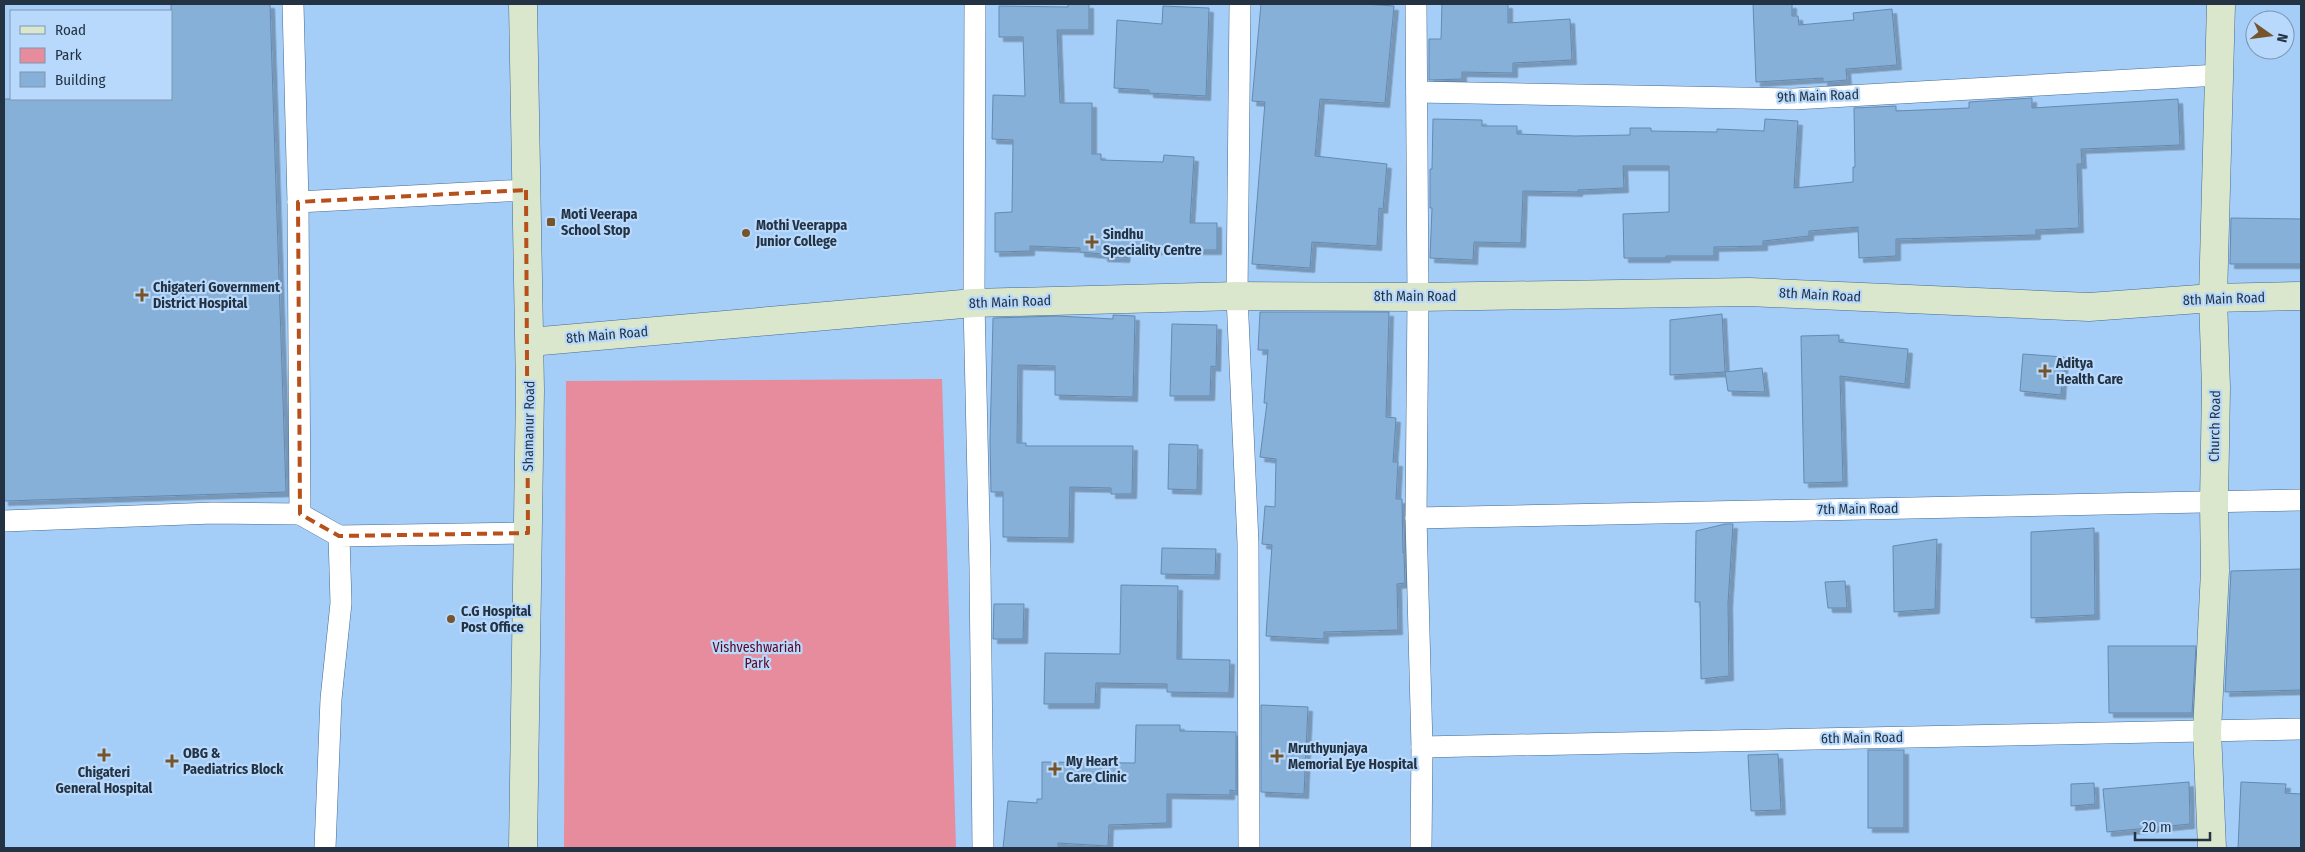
<svg xmlns="http://www.w3.org/2000/svg" width="2305" height="852" viewBox="0 0 2305 852" font-family="'Fira Sans Condensed',sans-serif">
	<style>
		.green { fill: #e78c9c }
		.building { fill: #87b0d8; stroke: #638ab1; filter: url(#shadow) }
		.lines { fill: none; stroke-linecap: round; stroke-linejoin: round }
		.street-casing { stroke: #456b90; stroke-width: 22 }
		.secondary-casing { stroke: #456b90; stroke-width: 29 }
		.street { stroke: #fff; stroke-width: 21 }
		.secondary { stroke: #dbe7cc; stroke-width: 28 }
		.marked { fill: none; stroke: #b7501a; stroke-width: 4; stroke-dasharray: 10 6; stroke-linejoin: round }
		.poi-dot { fill: #76542c; stroke: #b8d9fb; stroke-width: 2 }
		.labels { text-anchor: middle; dominant-baseline: central; stroke-width: 4.5; stroke-linejoin: round; paint-order: stroke }
		.street-label { font-size: 14px; fill: #233344; stroke: #b8d9fb }
		.poi-label { font-size: 14px; font-weight: bold; fill: #233344; stroke: #b8d9fb; text-anchor: start }
		.park-label { font-size: 14px; fill: #5b0623; stroke: #b8d9fb }
	</style>
	<defs>
		<filter id="shadow"><feDropShadow dx="4.5" dy="4.5" stdDeviation="0" flood-color="#0004"/></filter>
	</defs>
	<rect width="100%" height="100%" fill="#a4cdf7"/>
	<polygon class="green" points="942,379 956,848 564,848 566,381"/>
	<g class="building">
		<polygon points="171,4 270,4 286,492 4,501 4,99 171,99"/>
		<polygon points="1068,4 1089,4 1089,30 1057,30 1060,103 1092,103 1092,154 1101,154 1101,160 1163,162 1164,155 1194,157 1190,223 1217,223 1217,250 1126,250 1125,258 1103,257 1103,254 1080,252 1080,248 1030,246 1030,251 995,252 995,213 1012,212 1013,140 992,139 993,95 1025,96 1023,37 999,37 999,6 1068,7"/>
		<polygon points="1261,4 1364,4 1394,6 1385,103 1320,99 1315,156 1387,164 1383,209 1379,208 1377,246 1312,242 1310,268 1252,264 1265,102 1252,101"/>
		<polygon points="1442,4 1508,4 1508,23 1570,19 1572,60 1513,63 1513,73 1462,72 1462,79 1429,80 1429,39 1441,39"/>
		<polygon points="1753,4 1792,4 1792,16 1798,16 1799,25 1854,20 1853,13 1892,9 1897,65 1846,69 1847,80 1823,82 1823,78 1756,82"/>
		<polygon points="1163,6 1209,8 1206,96 1149,93 1149,90 1114,88 1117,20 1162,24"/>
		<polygon points="2032,98 2032,108 2178,99 2180,145 2081,149 2082,164 2077,164 2079,228 2036,230 2036,235 1896,239 1896,256 1859,258 1858,227 1809,231 1809,236 1763,241 1763,246 1714,247 1714,256 1666,256 1666,258 1624,258 1623,214 1669,212 1669,166 1623,166 1624,188 1578,190 1578,192 1523,191 1521,243 1474,242 1473,260 1430,258 1432,208 1430,208 1430,169 1432,169 1433,119 1482,120 1482,126 1517,126 1517,134 1575,136 1630,135 1630,128 1651,128 1651,131 1717,132 1717,129 1764,131 1765,119 1798,121 1794,188 1853,182 1853,167 1855,167 1854,108 1896,106 1896,111 1969,108 1969,102"/>
		<polygon points="2231,218 2301,219 2301,264 2230,264"/>
		<polygon points="1260,312 1389,312 1386,417 1396,418 1393,462 1398,462 1396,499 1402,499 1403,553 1404,552 1405,583 1397,584 1398,630 1324,632 1324,639 1266,636 1272,545 1262,544 1265,506 1275,507 1276,459 1260,457 1267,403 1264,403 1268,350 1258,350"/>
		<polygon points="1722,314 1725,372 1670,375 1670,320"/>
		<polygon points="1113,315 1135,316 1133,397 1055,395 1055,366 1018,365 1017,443 1026,443 1026,446 1133,446 1132,494 1111,494 1111,488 1070,487 1069,538 1003,537 1003,492 991,492 990,441 993,318 1058,316 1113,319"/>
		<polygon points="1172,324 1217,325 1216,367 1211,366 1210,396 1170,396"/>
		<polygon points="1839,335 1839,342 1908,349 1905,384 1840,376 1843,482 1804,483 1801,336"/>
		<polygon points="2023,354 2064,357 2061,395 2020,391"/>
		<polygon points="1762,368 1765,392 1728,391 1725,372"/>
		<polygon points="1169,444 1198,445 1197,490 1168,489"/>
		<polygon points="1725,524 1733,524 1728,603 1729,676 1701,679 1700,602 1695,602 1696,531"/>
		<polygon points="2094,528 2095,615 2031,618 2031,532"/>
		<polygon points="1937,539 1935,609 1894,612 1893,546"/>
		<polygon points="1162,548 1216,549 1215,575 1161,574"/>
		<polygon points="2301,569 2301,690 2225,692 2231,571"/>
		<polygon points="1845,581 1847,608 1828,608 1825,582"/>
		<polygon points="1121,585 1178,586 1177,659 1230,660 1229,693 1167,692 1167,684 1096,683 1095,704 1044,704 1045,653 1120,654"/>
		<polygon points="994,604 1024,604 1023,639 993,639"/>
		<polygon points="2108,646 2196,646 2192,713 2109,713"/>
		<polygon points="1261,705 1308,707 1304,794 1261,792"/>
		<polygon points="1136,725 1180,725 1180,731 1236,732 1236,791 1230,790 1230,795 1167,794 1167,823 1109,825 1108,846 1058,843 1058,848 1003,848 1008,801 1037,803 1037,799 1042,799 1042,762 1135,763"/>
		<rect x="1868" y="750" width="36" height="78"/>
		<polygon points="1778,754 1781,810 1751,811 1748,755"/>
		<polygon points="2189,782 2190,824 2107,832 2103,789"/>
		<polygon points="2241,782 2286,784 2285,793 2301,794 2301,848 2238,848"/>
		<polygon points="2094,783 2095,804 2071,806 2071,784"/>
	</g>
	<g class="lines">
		<g class="street-casing">
			<g id="street">
				<polyline points="293,4 298,202 300,514 339,536"/>
				<polyline points="975,4 974,303 980,568 983,848"/>
				<polyline points="1240,4 1237,296 1248,543 1249,848"/>
				<polyline points="1416,4 1418,297 1416,518 1422,747 1421,848"/>
				<polyline points="1417,92 1794,99 2219,75"/>
				<polyline points="298,202 526,190"/>
				<polyline points="1416,518 2301,500"/>
				<polyline points="4,521 213,513 300,514"/>
				<polyline points="1422,747 2301,729"/>
				<polyline points="325,848 331,699 341,603 339,536 528,533"/>
			</g>
		</g>
		<g class="secondary-casing">
			<g id="secondary">
				<polyline points="530,342 974,303 1237,296 1418,297 1749,292 2089,307 2213,298 2301,296"/>
				<polyline points="523,848 530,390 523,4"/>
				<polyline points="2212,848 2207,731 2215,571 2214,502 2216,388 2213,298 2221,4"/>
			</g>
		</g>
		<use href="#street" class="street"/>
		<use href="#secondary" class="secondary"/>
	</g>
	<path class="marked" d="M 526,190 L 528,533 L 339,536 L 300,514 L 298,202 Z"/>
	<g class="poi-dot">
		<rect x="546" y="217" width="10" height="10" rx="2.5"/>
		<circle cx="746" cy="233" r="5"/>
		<path d="M1089.5 234.5h5v5h5v5h-5v5h-5v-5h-5v-5h5z"/>
		<path d="M139.5 287.5h5v5h5v5h-5v5h-5v-5h-5v-5h5z"/>
		<path d="M2042.5 363.5h5v5h5v5h-5v5h-5v-5h-5v-5h5z"/>
		<circle cx="451" cy="619" r="5"/>
		<path d="M101.5 747.5h5v5h5v5h-5v5h-5v-5h-5v-5h5z"/>
		<path d="M1274.5 748.5h5v5h5v5h-5v5h-5v-5h-5v-5h5z"/>
		<path d="M169.5 753.5h5v5h5v5h-5v5h-5v-5h-5v-5h5z"/>
		<path d="M1052.5 761.5h5v5h5v5h-5v5h-5v-5h-5v-5h5z"/>
	</g>
	<g class="labels">
		<g class="street-label">
			<text transform="translate(1818 96) rotate(-2)">9th Main Road</text>
			<text transform="translate(1820 295) rotate(3)">8th Main Road</text>
			<text x="1415" y="296">8th Main Road</text>
			<text transform="translate(2224 299) rotate(-2)">8th Main Road</text>
			<text transform="translate(1010 302) rotate(-2)">8th Main Road</text>
			<text transform="translate(607 335) rotate(-5)">8th Main Road</text>
			<text transform="translate(529 426) rotate(-89)">Shamanur Road</text>
			<text transform="translate(2215 426) rotate(-89)">Church Road</text>
			<text transform="translate(1858 509) rotate(-1)">7th Main Road</text>
			<text transform="translate(1862 738) rotate(-1)">6th Main Road</text>
		</g>
		<g class="poi-label">
			<text x="561" y="214">Moti Veerapa<tspan x="561" dy="16">School Stop</tspan></text>
			<text x="756" y="225">Mothi Veerappa<tspan x="756" dy="16">Junior College</tspan></text>
			<text x="1103" y="234">Sindhu<tspan x="1103" dy="16">Speciality Centre</tspan></text>
			<text x="153" y="287">Chigateri Government<tspan x="153" dy="16">District Hospital</tspan></text>
			<text x="2056" y="363">Aditya<tspan x="2056" dy="16">Health Care</tspan></text>
			<text x="461" y="611">C.G Hospital<tspan x="461" dy="16">Post Office</tspan></text>
			<text x="1288" y="748">Mruthyunjaya<tspan x="1288" dy="16">Memorial Eye Hospital</tspan></text>
			<text x="183" y="753">OBG &amp;<tspan x="183" dy="16">Paediatrics Block</tspan></text>
			<text x="1066" y="761">My Heart<tspan x="1066" dy="16">Care Clinic</tspan></text>
			<text x="104" y="772" text-anchor="middle">Chigateri<tspan x="104" dy="16">General Hospital</tspan></text>
		</g>
		<g class="park-label">
			<text x="757" y="647">Vishveshwariah<tspan x="757" dy="16">Park</tspan></text>
		</g>
	</g>
	<rect width="2305" height="852" fill="none" stroke="#233344" stroke-width="10"/>
	<rect x="10" y="10" width="162" height="90" fill="#b8d9fb" stroke="#7c97b2"/>
	<rect x="20" y="26" width="25" height="8" fill="#dbe7cc" stroke="#7c97b2"/>
	<text x="55" y="35" font-size="15" fill="#233344">Road</text>
	<rect x="20" y="48" width="25" height="15" fill="#e78c9c" stroke="#7c97b2"/>
	<text x="55" y="60" font-size="15" fill="#233344">Park</text>
	<rect x="20" y="72" width="25" height="15" fill="#87b0d8" stroke="#7c97b2"/>
	<text x="55" y="85" font-size="15" fill="#233344">Building</text>
	<g transform="translate(2270 35) rotate(104)"><circle r="24" fill="#b8d9fb" stroke="#7c97b2"/>
	<path d="M0-4L9 19L0 12L-9 19Z" fill="#76542c"/>
	<text y="-8" font-size="14" font-weight="bold" text-anchor="middle" fill="#233344">N</text>
	</g>
	<path d="M2135 832v8h75v-8" fill="none" stroke="#233344" stroke-width="2.5"/>
	<text x="2142" y="832" font-size="15" fill="#233344" stroke="#b8d9fb" stroke-width="4" paint-order="stroke">20 m</text>
</svg>
